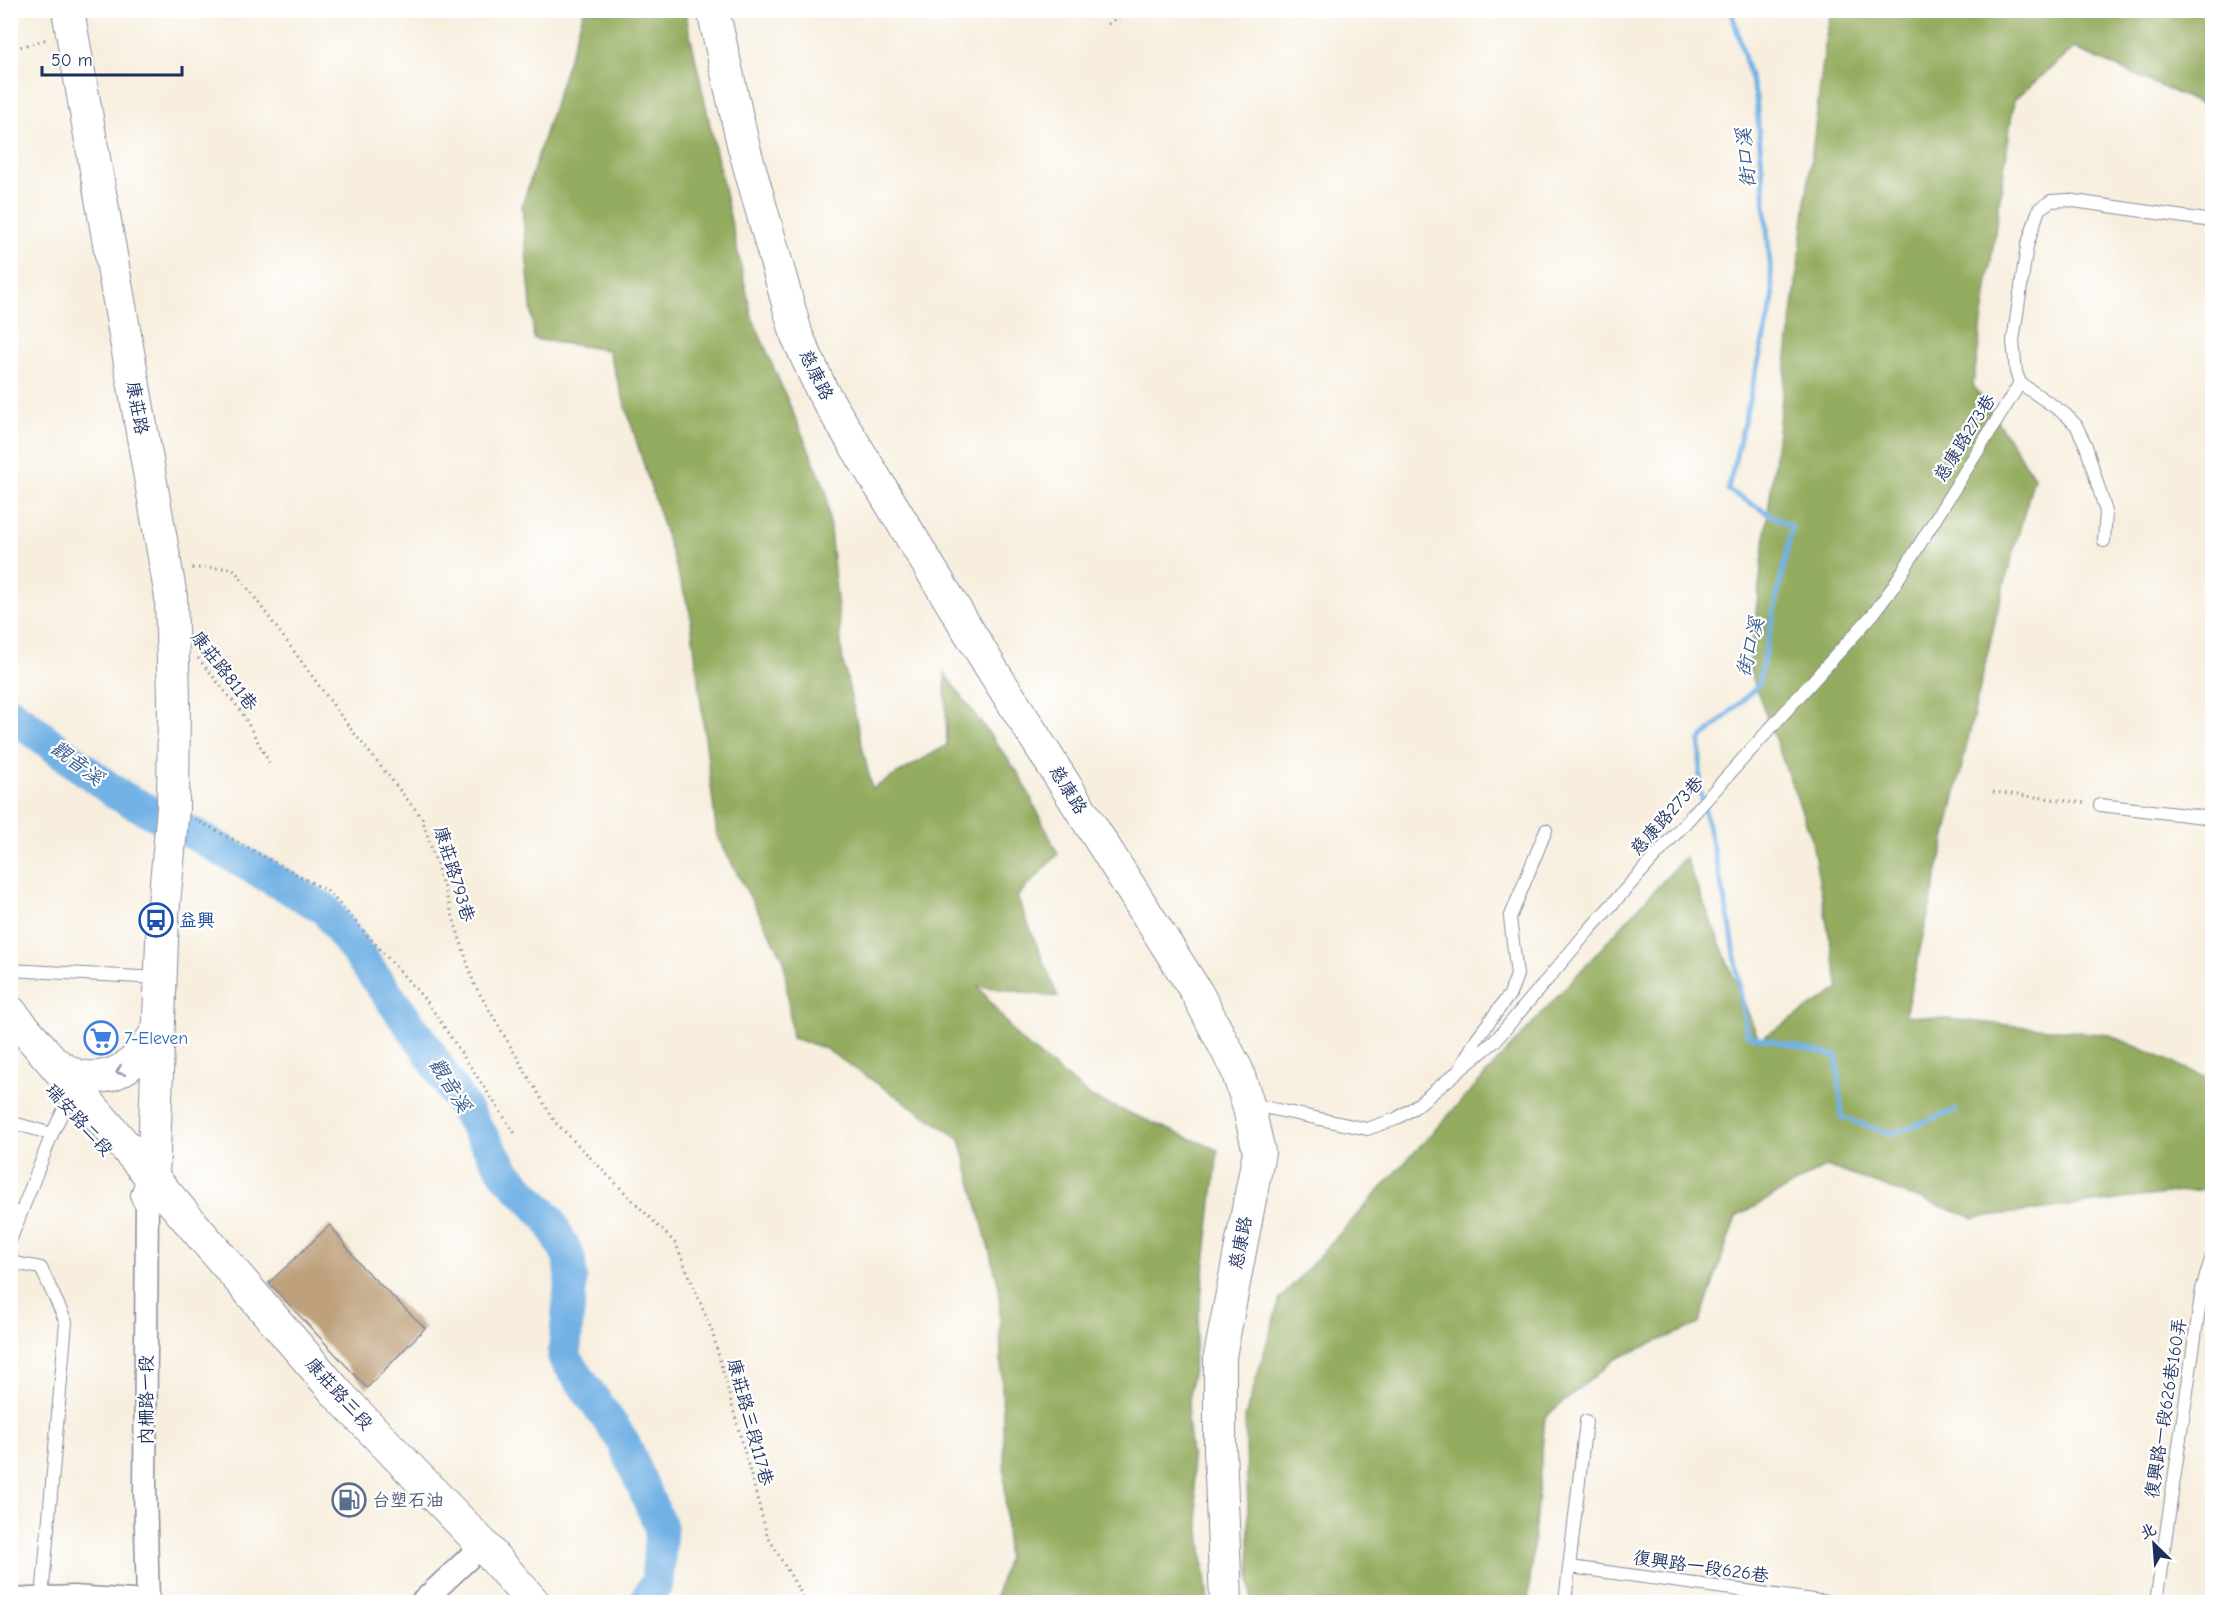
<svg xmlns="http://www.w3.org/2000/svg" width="2223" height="1613" viewBox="0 0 2223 1613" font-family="'Comic Neue','LXGW WenKai TC',sans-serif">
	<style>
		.forest { fill: #94ac5e; stroke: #586e5e; stroke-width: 1.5 }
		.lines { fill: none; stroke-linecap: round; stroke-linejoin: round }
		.stream { stroke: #71b1e4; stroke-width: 5 }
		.river { stroke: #71b1e4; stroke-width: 33 }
		.building { fill: #bea07b }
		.lane-casing { stroke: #898e9e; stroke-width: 14 }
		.street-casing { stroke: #898e9e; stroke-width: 25 }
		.secondary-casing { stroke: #898e9e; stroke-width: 34 }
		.primary-casing { stroke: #898e9e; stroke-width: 35 }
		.path { stroke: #898e9e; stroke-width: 3; stroke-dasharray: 1.5 4.5; stroke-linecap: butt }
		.lane { stroke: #fff; stroke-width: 12 }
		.street { stroke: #fff; stroke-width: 22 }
		.secondary { stroke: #fff; stroke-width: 32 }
		.primary { stroke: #fff; stroke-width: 33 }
		.oneway { stroke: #8d97ae }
		.labels { text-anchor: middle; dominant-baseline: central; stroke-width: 4.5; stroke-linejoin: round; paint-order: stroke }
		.street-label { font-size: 18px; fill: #1b2f5e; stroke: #fff }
		.transit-label { font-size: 18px; fill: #164399; stroke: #fff; text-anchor: start }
		.shop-label { font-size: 18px; fill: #366cbe; stroke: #fff; text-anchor: start }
		.service-label { font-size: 18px; fill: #4e5e75; stroke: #fff; text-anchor: start }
		.water-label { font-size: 20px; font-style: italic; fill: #395c8d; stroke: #fff }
	</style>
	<rect width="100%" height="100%" fill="#fff"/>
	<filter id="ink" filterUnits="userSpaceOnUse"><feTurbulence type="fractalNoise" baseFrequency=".0167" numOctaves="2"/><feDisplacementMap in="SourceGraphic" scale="12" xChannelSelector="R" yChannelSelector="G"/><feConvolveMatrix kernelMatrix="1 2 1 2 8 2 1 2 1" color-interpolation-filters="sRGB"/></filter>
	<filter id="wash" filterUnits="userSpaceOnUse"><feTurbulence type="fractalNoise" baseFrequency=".008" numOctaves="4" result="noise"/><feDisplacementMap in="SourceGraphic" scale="24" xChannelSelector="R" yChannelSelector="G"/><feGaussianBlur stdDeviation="1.35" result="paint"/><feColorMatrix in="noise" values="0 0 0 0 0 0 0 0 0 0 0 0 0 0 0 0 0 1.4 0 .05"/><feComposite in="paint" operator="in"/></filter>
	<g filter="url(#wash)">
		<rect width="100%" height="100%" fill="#f7eedd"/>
		<g class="forest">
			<polygon points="584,11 685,11 752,317 826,490 843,662 872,789 947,745 945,674 1019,774 1058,854 1017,897 1058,997 978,986 1019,1039 1091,1097 1218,1150 1187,1419 1208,1602 994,1602 1007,1558 999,1287 960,1139 824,1048 792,1038 784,960 717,836 690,612 608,350 534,339 522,206"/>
			<polygon points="1831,11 2212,11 2212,109 2074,48 2014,100 1973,385 2034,477 1998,608 1905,1015 2110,1035 2212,1080 2212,1188 1974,1218 1826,1166 1736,1217 1699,1324 1615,1359 1545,1417 1528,1602 1251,1602 1245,1417 1280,1299 1685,857 1759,1040 1839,989 1811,836 1749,669 1826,37"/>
		</g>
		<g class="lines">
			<polyline class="stream" points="1731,10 1756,97 1773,299 1728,490 1792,527 1758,686 1700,740 1700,790 1731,929 1747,1035 1837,1056 1842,1117 1891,1134 1956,1110"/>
			<polyline class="river" points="10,713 117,794 201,838 325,909 423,1043 506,1174 549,1219 569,1258 571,1278 564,1357 623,1441 661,1528 657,1583 644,1602"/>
		</g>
		<g id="blocks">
			<polygon class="building" points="330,1225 362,1267 425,1328 367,1388 269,1283"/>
		</g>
	</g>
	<g filter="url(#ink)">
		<use href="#blocks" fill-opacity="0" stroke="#898e9e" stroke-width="1.5"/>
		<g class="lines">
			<g class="lane-casing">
				<g id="lane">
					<polyline points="2104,541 2106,512 2086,446 2076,425 2065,414 2020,383 2016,372 2013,341 2027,246 2039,209 2051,201 2067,200 2212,221"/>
					<polyline points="2100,805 2212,818"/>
					<polyline points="10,970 159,978"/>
					<polyline points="1462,1065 1477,1038 1510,994 1517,975 1510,918 1546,830"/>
					<polyline points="1249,1104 1367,1129 1396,1119 1415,1107 1495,1041 1589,930 1874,613 1893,587 2020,383"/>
					<polyline points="10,1122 52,1134"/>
					<polyline points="10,1210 13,1211"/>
					<polyline points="10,1241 52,1134 66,1105"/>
					<polyline points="10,1255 14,1263 41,1268 66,1322 42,1598"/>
					<polyline points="1570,1567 1828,1602"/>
					<polyline points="1565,1602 1586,1421"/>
					<polyline points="2156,1602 2202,1289 2212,1256"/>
				</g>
			</g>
			<g class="street-casing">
				<g id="street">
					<polyline points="10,1600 73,1597 148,1602 145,1490 147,1197"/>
					<polyline points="422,1602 469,1558 481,1543"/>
				</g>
			</g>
			<g class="secondary-casing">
				<g id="secondary">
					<polyline points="68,10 171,597 174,697 173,808 163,915 153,1178 147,1196"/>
					<polyline points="713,10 743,144 797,336 822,391 993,671 1197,993 1237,1070 1248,1104 1259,1152 1220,1356 1220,1449 1226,1602"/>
					<path d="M 54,1062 C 61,1067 71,1074 79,1076 C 118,1083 141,1060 158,1029"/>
				</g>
			</g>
			<g class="primary-casing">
				<polyline id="primary" points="10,1012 337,1393 481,1543 533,1602"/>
			</g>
			<g class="path">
				<polyline points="1108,24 1130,10"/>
				<polyline points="10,52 16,48 48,39"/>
				<polyline points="192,568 233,568 350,728 422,818 474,984 555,1122 676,1244 712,1331 767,1535 806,1602"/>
				<polyline points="198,658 241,711 270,764"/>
				<polyline points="1993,792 2086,803"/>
				<polyline points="195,819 329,892 428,1003 516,1135"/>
			</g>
			<use href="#lane" class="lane"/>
			<use href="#street" class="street"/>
			<use href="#secondary" class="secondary"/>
			<use href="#primary" class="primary"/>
		</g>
		<defs><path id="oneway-chevron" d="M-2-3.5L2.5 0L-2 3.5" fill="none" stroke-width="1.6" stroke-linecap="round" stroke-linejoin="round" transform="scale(1.5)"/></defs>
		<use class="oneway" href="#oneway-chevron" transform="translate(120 1071) rotate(157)"/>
	</g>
	<defs>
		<g id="bus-ring" transform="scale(1.725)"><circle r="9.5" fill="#fff" stroke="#1a4fb4" stroke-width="1.5"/><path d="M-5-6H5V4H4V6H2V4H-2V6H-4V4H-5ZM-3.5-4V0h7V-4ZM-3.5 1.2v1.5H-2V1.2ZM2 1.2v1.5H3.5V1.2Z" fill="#1a4fb4"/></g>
		<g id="supermarket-ring" transform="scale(1.725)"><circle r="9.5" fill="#fff" stroke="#3f7fe0" stroke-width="1.5"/><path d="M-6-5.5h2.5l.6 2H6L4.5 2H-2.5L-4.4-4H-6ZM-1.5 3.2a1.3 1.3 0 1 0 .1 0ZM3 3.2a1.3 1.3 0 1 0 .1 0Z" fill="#3f7fe0"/></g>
		<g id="fuel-ring" transform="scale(1.725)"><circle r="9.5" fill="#fff" stroke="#5c6f8a" stroke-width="1.5"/><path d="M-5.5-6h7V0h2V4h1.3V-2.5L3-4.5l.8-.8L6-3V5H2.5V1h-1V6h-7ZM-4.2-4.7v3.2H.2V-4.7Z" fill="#5c6f8a"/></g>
	</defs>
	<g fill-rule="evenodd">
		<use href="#bus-ring" x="156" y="920"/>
		<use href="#supermarket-ring" x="101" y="1038"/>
		<use href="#fuel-ring" x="349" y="1500"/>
	</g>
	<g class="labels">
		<g class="street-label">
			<text transform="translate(816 375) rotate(64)">慈康路</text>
			<text transform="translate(137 408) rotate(80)">康莊路</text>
			<text transform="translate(1965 438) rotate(-58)">慈康路273巷</text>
			<text transform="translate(224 671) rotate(52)">康莊路811巷</text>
			<text transform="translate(1068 790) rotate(58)">慈康路</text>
			<text transform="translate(1667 816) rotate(-48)">慈康路273巷</text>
			<text transform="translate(454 874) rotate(73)">康莊路793巷</text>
			<text transform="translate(79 1120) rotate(48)">瑞安路二段</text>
			<text transform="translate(1241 1243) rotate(-79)">慈康路</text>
			<text transform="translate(339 1394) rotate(48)">康莊路三段</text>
			<text transform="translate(146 1400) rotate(-90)">內柵路一段</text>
			<text transform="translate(2166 1408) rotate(-81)">復興路一段626巷160弄</text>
			<text transform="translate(750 1422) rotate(75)">康莊路三段117巷</text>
			<text transform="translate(1701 1567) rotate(8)">復興路一段626巷</text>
		</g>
		<g class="transit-label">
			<text x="179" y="920">益興</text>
		</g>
		<g class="shop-label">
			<text x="124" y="1038">7-Eleven</text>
		</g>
		<g class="service-label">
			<text x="372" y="1500">台塑石油</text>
		</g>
		<g class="water-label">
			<text transform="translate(1746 158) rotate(-95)">街口溪</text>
			<text transform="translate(1750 647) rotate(-76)">街口溪</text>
			<text transform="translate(77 763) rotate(37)">觀音溪</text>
			<text transform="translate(450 1085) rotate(58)">觀音溪</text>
		</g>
	</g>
	<rect width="2223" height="1613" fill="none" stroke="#fff" stroke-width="36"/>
	<g transform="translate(2154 1544) rotate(335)" stroke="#ffffff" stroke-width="4.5" paint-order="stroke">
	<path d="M0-4.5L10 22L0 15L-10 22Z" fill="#1b2f5e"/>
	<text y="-9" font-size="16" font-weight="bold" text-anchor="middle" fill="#1b2f5e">北</text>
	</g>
	<path d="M42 66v9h140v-9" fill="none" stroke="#1b2f5e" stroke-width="3"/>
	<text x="51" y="66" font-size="18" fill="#1b2f5e" stroke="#ffffff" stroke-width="4.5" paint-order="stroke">50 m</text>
</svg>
